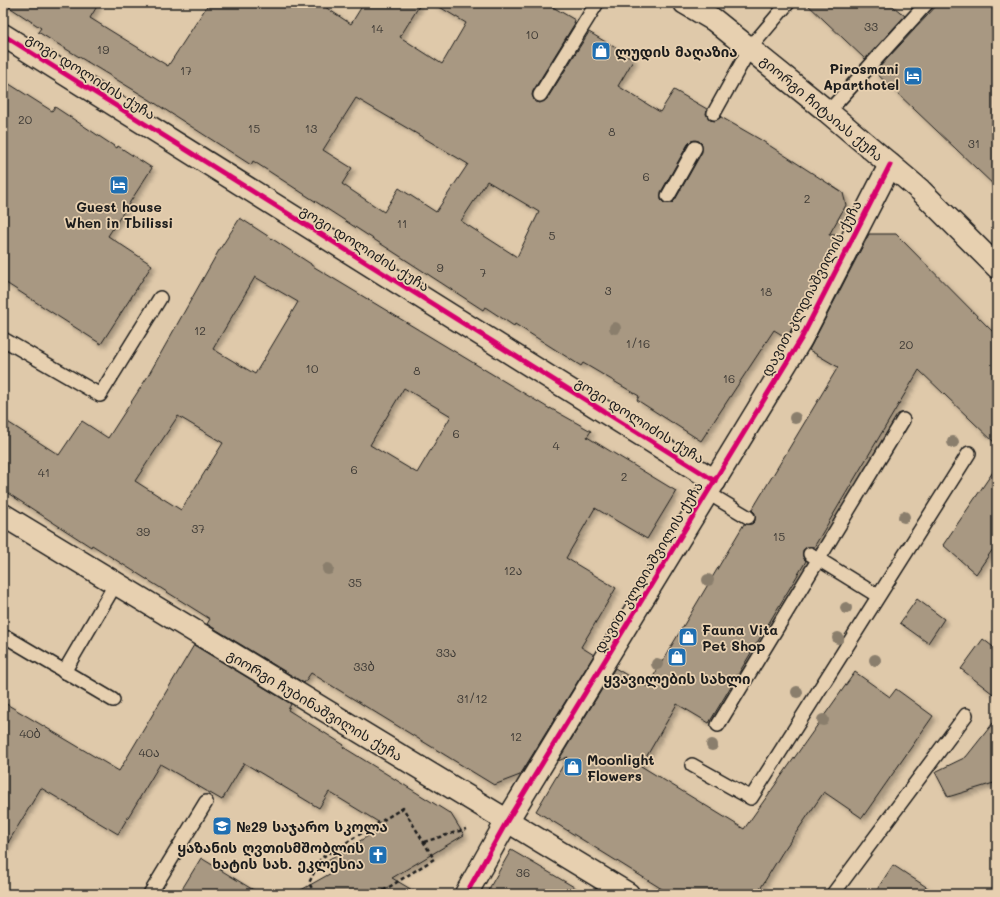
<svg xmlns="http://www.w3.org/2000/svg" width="1000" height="897" viewBox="0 0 1000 897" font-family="Mali,'Noto Sans Georgian',sans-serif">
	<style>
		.building { fill: #a89882; stroke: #1c1c1c; fill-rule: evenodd; filter: url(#shadow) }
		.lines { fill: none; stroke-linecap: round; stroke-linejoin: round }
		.lane-casing { stroke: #1c1c1c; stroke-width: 16 }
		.street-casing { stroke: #1c1c1c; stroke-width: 25 }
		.primary-casing { stroke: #1c1c1c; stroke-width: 25 }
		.path { stroke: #1c1c1c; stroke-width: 2.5; stroke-dasharray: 4 3; stroke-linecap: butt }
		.lane { stroke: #e7d0b0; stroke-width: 13 }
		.street { stroke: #e7d0b0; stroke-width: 22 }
		.primary { stroke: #e7d0b0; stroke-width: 22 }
		.cycleway-casing { stroke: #e7d0b0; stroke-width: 8 }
		.cycleway { stroke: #d6006c; stroke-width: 5 }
		.tree { fill: #8a7e6c }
		.labels { text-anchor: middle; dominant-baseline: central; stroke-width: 3.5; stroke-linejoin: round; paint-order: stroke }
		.number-label { font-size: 12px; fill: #3f3b36 }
		.poi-label { font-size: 14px; font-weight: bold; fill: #1c1c1c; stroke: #e7d0b0; text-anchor: start }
		.street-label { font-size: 14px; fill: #1c1c1c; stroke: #e7d0b0 }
	</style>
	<defs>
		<filter id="shadow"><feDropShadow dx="3.5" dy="3.5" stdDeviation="2" flood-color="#0004"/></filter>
	</defs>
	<rect width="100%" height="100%" fill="#dfc9aa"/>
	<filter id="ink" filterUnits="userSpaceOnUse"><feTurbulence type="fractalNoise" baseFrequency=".025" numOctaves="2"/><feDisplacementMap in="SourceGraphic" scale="8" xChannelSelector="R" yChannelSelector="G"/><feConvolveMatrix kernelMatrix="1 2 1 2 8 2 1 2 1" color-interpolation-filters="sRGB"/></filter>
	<g filter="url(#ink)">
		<g class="building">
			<path d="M 3,3 L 99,3 L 90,18 L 168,66 L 209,3 L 319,3 L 351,24 L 364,3 L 421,3 L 400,37 L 442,64 L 466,23 L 433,3 L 546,3 L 575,20 L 574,23 L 575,23 L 533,91 L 532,95 L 535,102 L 540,103 L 547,99 L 589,32 L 634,59 L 618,86 L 660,112 L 674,90 L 707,109 L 706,114 L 710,120 L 715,121 L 721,117 L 761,140 L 843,193 L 846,205 L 829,235 L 840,235 L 787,338 L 774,330 L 701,441 L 637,400 L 639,396 L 583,363 L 581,366 L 515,324 L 514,326 L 485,307 L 483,310 L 253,161 L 251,165 L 147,98 L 38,32 L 41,28 ZM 356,98 L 468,164 L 436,212 L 399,188 L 384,212 L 342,184 L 352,168 L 323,150 ZM 695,140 L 699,141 L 702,144 L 702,152 L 675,200 L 672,203 L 664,203 L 661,200 L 661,192 L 688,144 L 691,141 ZM 487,181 L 539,212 L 517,257 L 461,221 Z"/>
			<polygon points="806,3 889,3 905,16 865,59"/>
			<polygon points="939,3 997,3 997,188 875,72"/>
			<polygon points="3,80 52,111 55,107 117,148 118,146 152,168 108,236 152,265 101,344 3,281"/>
			<path d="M 240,218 L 311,264 L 311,265 L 550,409 L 550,408 L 591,431 L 587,437 L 676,491 L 647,539 L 595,508 L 566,558 L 616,588 L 581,647 L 594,655 L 520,775 L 494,785 L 311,673 L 304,683 L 207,624 L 210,619 L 92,545 L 91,547 L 3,490 L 3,419 L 59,455 L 82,421 L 108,438 L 148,376 L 218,252 ZM 255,277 L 298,302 L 255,374 L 213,349 ZM 404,388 L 451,416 L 417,473 L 370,445 ZM 178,416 L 223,443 L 181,510 L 135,481 Z"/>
			<polygon points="869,234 896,234 997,336 997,445 919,370 814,547 807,547 803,550 803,557 806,561 709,723 677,704 641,766 744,829 855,672 890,697 896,689 933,716 862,818 824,792 782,853 757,894 670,894 536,811 568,757 558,761 615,668 647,687 744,524 752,524 755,521 755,513 752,510 838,367 809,350"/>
			<polygon points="997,466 997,543 976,574 943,545"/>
			<polygon points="917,599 944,619 928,643 900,623"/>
			<polygon points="983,639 997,650 997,697 961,669"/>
			<polygon points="194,645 291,704 288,710 344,745 343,747 451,814 464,835 392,878 419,894 294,894 333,872 326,861 385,826 329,792 319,808 244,763 222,800 160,764 118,834 41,788 3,851 3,702 119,771"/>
			<polygon points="997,718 997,782 948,797 935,772 966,757"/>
			<polygon points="511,850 586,894 486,894"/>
			<polygon points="201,858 260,894 179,894"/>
			<polygon points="893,865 937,894 874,894"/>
		</g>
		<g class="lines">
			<g class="lane-casing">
				<g id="lane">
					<polyline points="540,95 597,3"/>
					<polyline points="828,112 927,3"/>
					<polyline points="714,113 750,48 788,3"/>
					<polyline points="668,196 695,148"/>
					<polyline points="3,339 100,395 160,298"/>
					<polyline points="708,493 748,517"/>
					<polyline points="810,554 878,596"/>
					<polyline points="8,638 113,700"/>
					<polyline points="64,672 116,583"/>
					<polyline points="718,725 903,420"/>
					<polyline points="692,765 751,798 969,453"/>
					<polyline points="150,894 206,802"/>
					<polyline points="833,894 966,715"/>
				</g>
			</g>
			<g class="street-casing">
				<g id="street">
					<polyline points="3,35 715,481"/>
					<polyline points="3,515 628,894"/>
					<polyline points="466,894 507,821 801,339 890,165"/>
				</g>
			</g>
			<g class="primary-casing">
				<polyline id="primary" points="685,3 714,20 828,112 920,190 997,267"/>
			</g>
			<g class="path">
				<polyline points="424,842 466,829"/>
				<polyline points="315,894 309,883 321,858 403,808 434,859 378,894"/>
			</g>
			<use href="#lane" class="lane"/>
			<use href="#street" class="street"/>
			<use href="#primary" class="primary"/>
			<g class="cycleway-casing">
				<g id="cycleway">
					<polyline points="3,35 715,481"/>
					<polyline points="466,894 507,821 801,339 890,165"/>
				</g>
			</g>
			<use href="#cycleway" class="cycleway"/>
		</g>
		<g class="tree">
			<circle cx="615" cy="328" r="6"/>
			<circle cx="795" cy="418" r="6"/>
			<circle cx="953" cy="442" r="6"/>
			<circle cx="904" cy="517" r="6"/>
			<circle cx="328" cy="569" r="6"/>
			<circle cx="708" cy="580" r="6"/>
			<circle cx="846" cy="608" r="6"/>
			<circle cx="838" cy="638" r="6"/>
			<circle cx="875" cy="660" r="6"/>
			<circle cx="657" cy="664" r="6"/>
			<circle cx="797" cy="692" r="6"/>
			<circle cx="823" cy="720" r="6"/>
			<circle cx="712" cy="745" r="6"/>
		</g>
	</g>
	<defs>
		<g id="shop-square" transform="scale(1)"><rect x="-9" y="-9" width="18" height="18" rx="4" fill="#1f6fb2" stroke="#e7d0b0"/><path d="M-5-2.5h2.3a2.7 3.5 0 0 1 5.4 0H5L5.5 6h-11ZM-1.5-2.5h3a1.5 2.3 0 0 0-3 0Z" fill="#fff"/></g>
		<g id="hotel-square" transform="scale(1)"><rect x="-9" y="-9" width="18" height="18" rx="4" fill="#1f6fb2" stroke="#e7d0b0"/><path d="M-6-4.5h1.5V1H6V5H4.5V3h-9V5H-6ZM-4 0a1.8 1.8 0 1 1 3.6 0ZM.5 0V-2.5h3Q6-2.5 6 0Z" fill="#fff"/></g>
		<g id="school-square" transform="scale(1)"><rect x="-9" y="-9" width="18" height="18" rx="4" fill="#1f6fb2" stroke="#e7d0b0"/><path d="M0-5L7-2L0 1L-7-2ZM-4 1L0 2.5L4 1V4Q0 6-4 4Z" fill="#fff"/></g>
		<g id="church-square" transform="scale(1)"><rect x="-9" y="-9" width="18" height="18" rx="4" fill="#1f6fb2" stroke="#e7d0b0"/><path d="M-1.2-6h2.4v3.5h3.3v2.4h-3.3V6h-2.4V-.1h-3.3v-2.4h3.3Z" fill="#fff"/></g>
	</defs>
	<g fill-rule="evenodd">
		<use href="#shop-square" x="601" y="51"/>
		<use href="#hotel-square" x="913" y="76"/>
		<use href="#hotel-square" x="119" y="185"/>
		<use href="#shop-square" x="688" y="637"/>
		<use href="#shop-square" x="677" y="657"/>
		<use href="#shop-square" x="573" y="767"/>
		<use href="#school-square" x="222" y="826"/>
		<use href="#church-square" x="378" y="855"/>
	</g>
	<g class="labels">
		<g class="number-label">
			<text x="871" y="26">33</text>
			<text x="377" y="28">14</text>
			<text x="532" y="34">10</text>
			<text x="103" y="49">19</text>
			<text x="186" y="70">17</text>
			<text x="25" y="119">20</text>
			<text x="254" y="128">15</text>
			<text x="311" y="128">13</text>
			<text x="612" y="131">8</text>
			<text x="974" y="143">31</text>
			<text x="646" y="176">6</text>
			<text x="807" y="198">2</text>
			<text x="402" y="223">11</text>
			<text x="552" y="235">5</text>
			<text x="440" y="267">9</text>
			<text x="483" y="272">7</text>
			<text x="608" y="290">3</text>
			<text x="766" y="291">18</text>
			<text x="200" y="330">12</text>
			<text x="638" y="343">1/16</text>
			<text x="906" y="344">20</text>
			<text x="312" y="368">10</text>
			<text x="417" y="370">8</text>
			<text x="729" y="378">16</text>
			<text x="456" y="433">6</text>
			<text x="556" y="445">4</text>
			<text x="354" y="469">6</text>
			<text x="44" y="472">41</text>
			<text x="624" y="476">2</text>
			<text x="198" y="528">37</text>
			<text x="143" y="531">39</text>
			<text x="779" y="536">15</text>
			<text x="513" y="570">12ა</text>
			<text x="355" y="582">35</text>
			<text x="446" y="652">33ა</text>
			<text x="364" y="666">33ბ</text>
			<text x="472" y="698">31/12</text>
			<text x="30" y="733">40ბ</text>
			<text x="516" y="736">12</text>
			<text x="149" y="752">40ა</text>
			<text x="523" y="872">36</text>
		</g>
		<g class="poi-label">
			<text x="615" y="51">ლუდის მაღაზია</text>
			<text x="899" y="68" text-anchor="end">Pirosmani<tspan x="899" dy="16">Aparthotel</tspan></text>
			<text x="119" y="206" text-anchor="middle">Guest house<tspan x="119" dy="16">When in Tbilissi</tspan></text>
			<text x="702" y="629">Fauna Vita<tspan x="702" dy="16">Pet Shop</tspan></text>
			<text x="677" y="678" text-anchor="middle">ყვავილების სახლი</text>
			<text x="587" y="759">Moonlight<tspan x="587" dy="16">Flowers</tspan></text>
			<text x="236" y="826">№29 საჯარო სკოლა</text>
			<text x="364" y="847" text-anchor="end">ყაზანის ღვთისმშობლის<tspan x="364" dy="16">ხატის სახ. ეკლესია</tspan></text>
		</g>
		<g class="street-label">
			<text transform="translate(91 76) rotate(32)">გოგი დოლიძის ქუჩა</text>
			<text transform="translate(822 108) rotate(40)">გიორგი ჩიტაიას ქუჩა</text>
			<text transform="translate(365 248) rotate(32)">გოგი დოლიძის ქუჩა</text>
			<text transform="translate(811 288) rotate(-62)">დავით კლდიაშვილის ქუჩა</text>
			<text transform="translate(640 420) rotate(32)">გოგი დოლიძის ქუჩა</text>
			<text transform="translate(648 567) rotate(-59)">დავით კლდიაშვილის ქუჩა</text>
			<text transform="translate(315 705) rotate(31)">გიორგი ჩუბინაშვილის ქუჩა</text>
		</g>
	</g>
	<rect width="1000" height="897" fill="none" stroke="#e7d0b0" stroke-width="16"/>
	<rect x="8" y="8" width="984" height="881" fill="none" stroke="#1c1c1c" stroke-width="1.5" filter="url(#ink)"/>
</svg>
